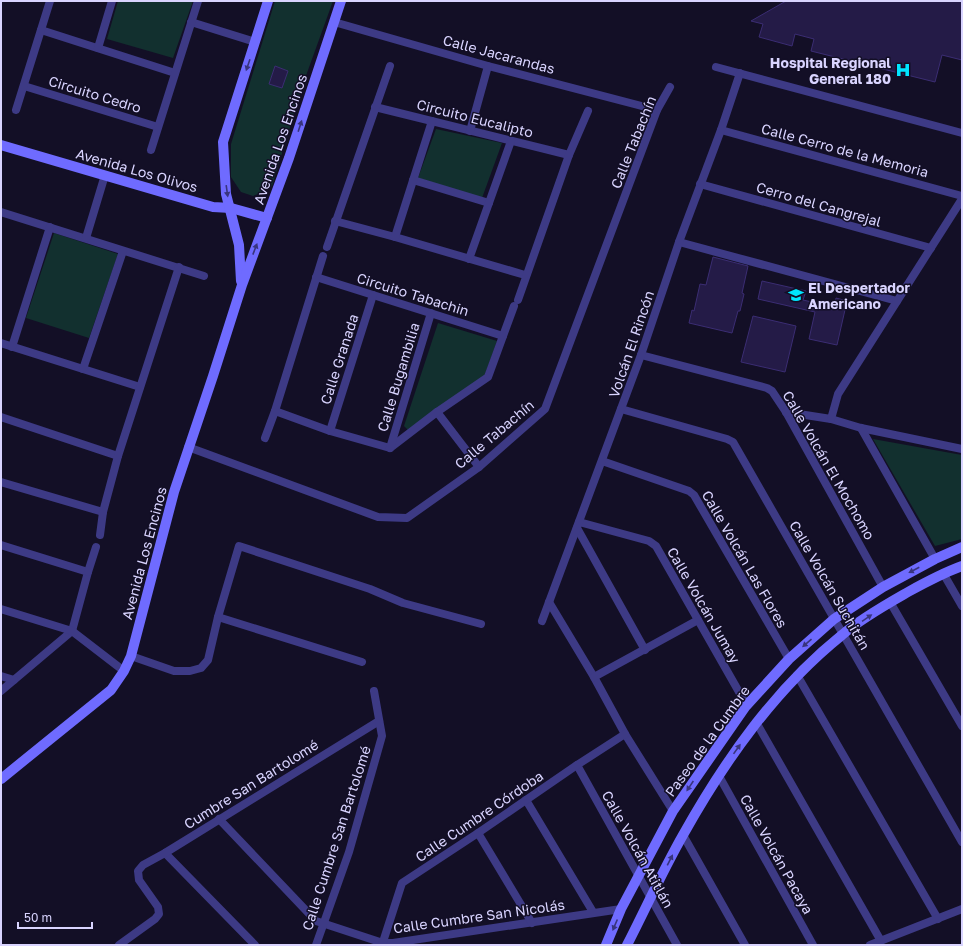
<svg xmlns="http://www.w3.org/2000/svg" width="963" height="946" viewBox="0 0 963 946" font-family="'Golos Text',sans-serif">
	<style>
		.green { fill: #12302f }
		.building { fill: #241b47; stroke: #3b2d73 }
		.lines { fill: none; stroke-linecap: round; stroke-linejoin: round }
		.street { stroke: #3d3a85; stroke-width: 8 }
		.secondary { stroke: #6f6bff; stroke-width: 10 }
		.oneway { fill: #38347d }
		.labels { text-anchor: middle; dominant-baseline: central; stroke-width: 3; stroke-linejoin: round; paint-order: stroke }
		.street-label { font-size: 14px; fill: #d9d4ff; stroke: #130f26 }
		.poi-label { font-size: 14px; font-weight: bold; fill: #d9d4ff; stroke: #130f26; text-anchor: end }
	</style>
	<rect width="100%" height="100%" fill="#130f26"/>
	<g class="green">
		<polygon points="118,1 193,1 173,58 107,39"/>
		<polygon points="275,1 333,1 303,84 272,186 266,191 253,196 241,192 231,177 231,144"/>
		<polygon points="436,129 502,143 482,198 418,178"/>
		<polygon points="54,233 118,254 89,338 26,318"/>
		<polygon points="438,323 497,341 484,377 409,431 404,426"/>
		<polygon points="873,439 962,455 962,539 935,546"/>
	</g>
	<g class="building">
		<polygon points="786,1 962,1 962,60 942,55 935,82 811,51 814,39 795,34 792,46 759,37 763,24 751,21"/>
		<polygon points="275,66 288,71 282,88 269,84"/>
		<polygon points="713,257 748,266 742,293 744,294 740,311 738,311 732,333 689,323 692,310 694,311 700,284 706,285"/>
		<polygon points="762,281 806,291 803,300 834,307 836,298 847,301 837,345 809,339 815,312 758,299"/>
		<polygon points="753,316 796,326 785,372 741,362"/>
	</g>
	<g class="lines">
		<g class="street">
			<polyline points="191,22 255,42"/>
			<polyline points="334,22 488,66 657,110"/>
			<polyline points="41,30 175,73"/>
			<polyline points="98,48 112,1"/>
			<polyline points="716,67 962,133"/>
			<polyline points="24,86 158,127"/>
			<polyline points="375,107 569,155"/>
			<polyline points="16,110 50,1"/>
			<polyline points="721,130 962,196"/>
			<polyline points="470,131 488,66"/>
			<polyline points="151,150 198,1"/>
			<polyline points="413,180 489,203"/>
			<polyline points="700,184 931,248"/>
			<polyline points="1,212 204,276"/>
			<polyline points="335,221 395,237 525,275"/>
			<polyline points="395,237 432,121"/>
			<polyline points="86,238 105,175"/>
			<polyline points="679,242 897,301"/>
			<polyline points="327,247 390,66"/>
			<polyline points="469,259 511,141"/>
			<polyline points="316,277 503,336"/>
			<polyline points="518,300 569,155 588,111"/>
			<polyline points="1,343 140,387"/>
			<polyline points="12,347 50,227"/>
			<polyline points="641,355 767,388 772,391 786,412 883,587"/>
			<polyline points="83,369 123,251"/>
			<polyline points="621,409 727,439 733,442 962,842"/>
			<polyline points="275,411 330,431 390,448"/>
			<polyline points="437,412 479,467"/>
			<polyline points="786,412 831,419 861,428 962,449"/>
			<polyline points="1,417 118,456"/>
			<polyline points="831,419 838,394 962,199"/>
			<polyline points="861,428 935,559"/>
			<polyline points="330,431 373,295"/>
			<polyline points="265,438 275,411 323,256"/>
			<polyline points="188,447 378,517 407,518 479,467 545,409 657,110 670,87"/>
			<polyline points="390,448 437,412 488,377 514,306"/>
			<polyline points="390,448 431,313"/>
			<polyline points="602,461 689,491 694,495 789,659"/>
			<polyline points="1,482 103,512"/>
			<polyline points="579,522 649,541 656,546 747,706"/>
			<polyline points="577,528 645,650"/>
			<polyline points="100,535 103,512 118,456 179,267"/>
			<polyline points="1,545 88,572 72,631 1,691"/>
			<polyline points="88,572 96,547"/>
			<polyline points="943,573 962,606"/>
			<polyline points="549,602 594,677 625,734 673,811"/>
			<polyline points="890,602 962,726"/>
			<polyline points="1,609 72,631 124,671"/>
			<polyline points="218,617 362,662"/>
			<polyline points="542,621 641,355 679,242 721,130 740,73"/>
			<polyline points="131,656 174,671 190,671 201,668 208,660 218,617 239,546 370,589 403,603 481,624"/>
			<polyline points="797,675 938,919"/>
			<polyline points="1,676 14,680"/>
			<polyline points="594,677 698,620"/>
			<polyline points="756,722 881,941"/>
			<polyline points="577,765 677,945"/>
			<polyline points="719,776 813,945"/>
			<polyline points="526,800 593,912"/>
			<polyline points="219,819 316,921 383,943 393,943 621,909"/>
			<polyline points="478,833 532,923"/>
			<polyline points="683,835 745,945"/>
			<polyline points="165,853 255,945"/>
			<polyline points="119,945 155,919 159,914 158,907 139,880 138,871 143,865 165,853 379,721"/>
			<polyline points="316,945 349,852 382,736 374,691"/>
			<polyline points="382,945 402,883 478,833 577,765 625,734"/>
			<polyline points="870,945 962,909"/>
		</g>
		<g class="secondary">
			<polyline points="1,145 213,207 231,208 267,218"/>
			<polyline points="241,281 239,245 226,194 223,142 268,1"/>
			<polyline points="1,779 111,690 124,671 131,656 174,492 213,376 242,285 289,158 341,1"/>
			<polyline points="606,945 621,909 673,811 746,706 789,659 834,619 883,587 935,559 962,547"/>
			<path d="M 627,945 C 646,908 663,870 683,835 C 725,760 775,689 842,635 C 860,619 887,604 908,592 C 926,582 943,573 962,566"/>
		</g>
	</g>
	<defs><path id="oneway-solid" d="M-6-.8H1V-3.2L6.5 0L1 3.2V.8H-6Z"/></defs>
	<g class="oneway">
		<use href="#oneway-solid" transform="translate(248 65) rotate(109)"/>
		<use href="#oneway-solid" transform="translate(300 126) rotate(-72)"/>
		<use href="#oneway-solid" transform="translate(227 191) rotate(82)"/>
		<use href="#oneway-solid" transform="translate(255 249) rotate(-69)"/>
		<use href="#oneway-solid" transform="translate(914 570) rotate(152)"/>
		<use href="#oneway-solid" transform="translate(867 618) rotate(-34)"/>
		<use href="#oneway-solid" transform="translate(807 643) rotate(139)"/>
		<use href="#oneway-solid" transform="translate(737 749) rotate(-55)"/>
		<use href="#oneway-solid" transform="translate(690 786) rotate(124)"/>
		<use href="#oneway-solid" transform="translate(670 860) rotate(-63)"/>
		<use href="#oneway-solid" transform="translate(615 925) rotate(113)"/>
	</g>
	<defs>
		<g id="hospital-bare" transform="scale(1.2)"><path d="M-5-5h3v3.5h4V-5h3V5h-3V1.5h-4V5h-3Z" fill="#00e5ff" stroke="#130f26" stroke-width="2.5" paint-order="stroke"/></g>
		<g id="school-bare" transform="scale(1.2)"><path d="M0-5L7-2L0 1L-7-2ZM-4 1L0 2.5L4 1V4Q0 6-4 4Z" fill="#00e5ff" stroke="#130f26" stroke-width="2.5" paint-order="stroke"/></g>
	</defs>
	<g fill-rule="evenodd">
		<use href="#hospital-bare" x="903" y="70"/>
		<use href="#school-bare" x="796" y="295"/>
	</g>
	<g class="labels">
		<g class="street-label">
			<text transform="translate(499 54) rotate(15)">Calle Jacarandas</text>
			<text transform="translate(95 94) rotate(17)">Circuito Cedro</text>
			<text transform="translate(475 118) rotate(14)">Circuito Eucalipto</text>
			<text transform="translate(280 139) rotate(-71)">Avenida Los Encinos</text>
			<text transform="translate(633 142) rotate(-68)">Calle Tabachín</text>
			<text transform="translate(845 150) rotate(15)">Calle Cerro de la Memoria</text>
			<text transform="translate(137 170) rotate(16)">Avenida Los Olivos</text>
			<text transform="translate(819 204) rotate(16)">Cerro del Cangrejal</text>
			<text transform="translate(413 294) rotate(17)">Circuito Tabachin</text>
			<text transform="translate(631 344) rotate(-71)">Volcán El Rincón</text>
			<text transform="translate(339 359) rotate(-72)">Calle Granada</text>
			<text transform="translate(398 377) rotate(-73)">Calle Bugambilia</text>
			<text transform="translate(494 434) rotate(-40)">Calle Tabachín</text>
			<text transform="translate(829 465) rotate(60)">Calle Volcán El Mochomo</text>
			<text transform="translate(144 553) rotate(-75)">Avenida Los Encinos</text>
			<text transform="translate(745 559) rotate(60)">Calle Volcán Las Flores</text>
			<text transform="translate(830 585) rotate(60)">Calle Volcán Suchitán</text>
			<text transform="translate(704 605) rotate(60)">Calle Volcán Jumay</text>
			<text transform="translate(707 741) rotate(-54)">Paseo de la Cumbre</text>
			<text transform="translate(251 784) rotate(-32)">Cumbre San Bartolomé</text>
			<text transform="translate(479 816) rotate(-34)">Calle Cumbre Córdoba</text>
			<text transform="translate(336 838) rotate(-72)">Calle Cumbre San Bartolomé</text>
			<text transform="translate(638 849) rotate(61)">Calle Volcán Atitlán</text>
			<text transform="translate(777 854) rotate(61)">Calle Volcán Pacaya</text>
			<text transform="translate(479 916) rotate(-8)">Calle Cumbre San Nicolás</text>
		</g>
		<g class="poi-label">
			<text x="891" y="62">Hospital Regional<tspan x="891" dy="16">General 180</tspan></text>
			<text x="808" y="287" text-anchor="start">El Despertador<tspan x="808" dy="16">Americano</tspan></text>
		</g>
	</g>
	<rect width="963" height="946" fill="none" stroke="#d9d4ff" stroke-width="4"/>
	<path d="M18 922v6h74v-6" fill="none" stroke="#d9d4ff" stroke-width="2"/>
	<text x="24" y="922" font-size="12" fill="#d9d4ff" stroke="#130f26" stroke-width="3" paint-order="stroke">50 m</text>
</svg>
